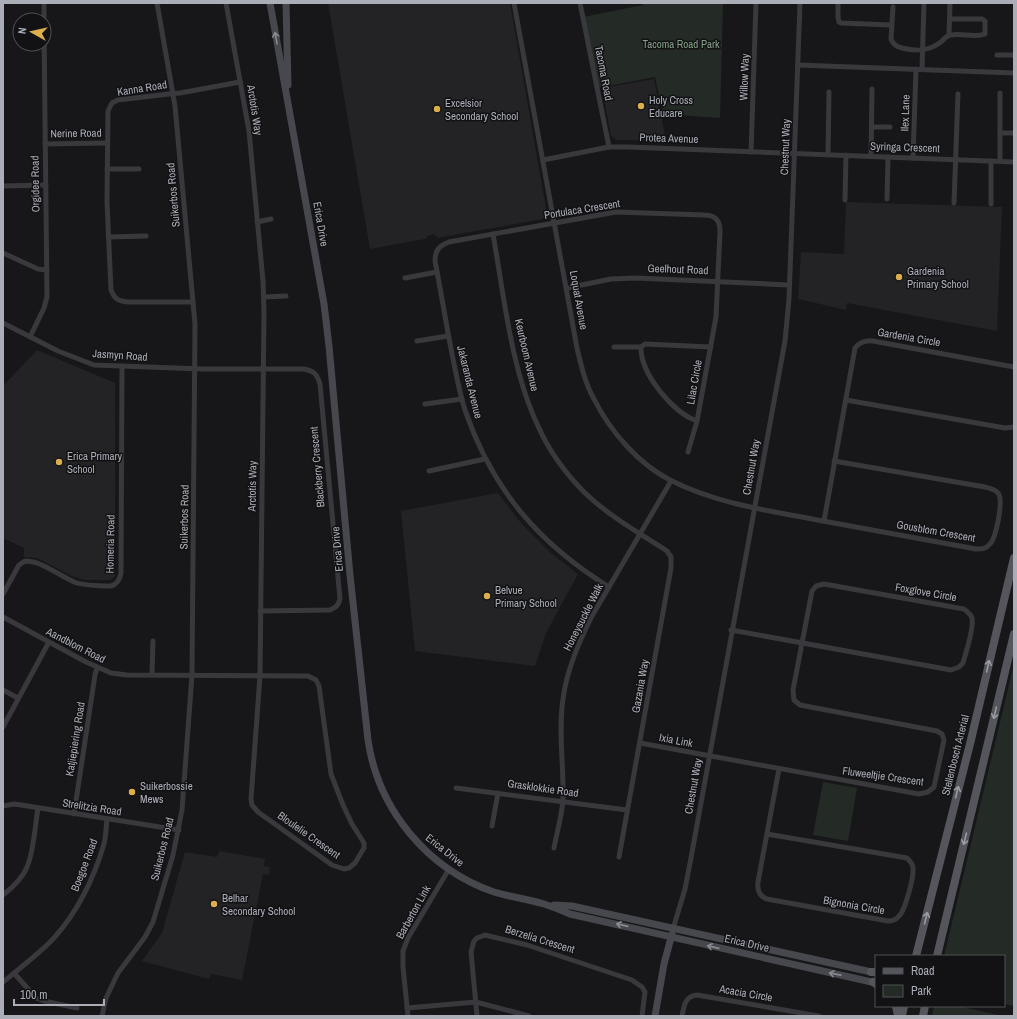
<svg xmlns="http://www.w3.org/2000/svg" width="1017" height="1019" viewBox="0 0 1017 1019" font-family="'Archivo Narrow',sans-serif">
	<style>
		.built { fill: #232326 }
		.green { fill: #242a25 }
		.lines { fill: none; stroke-linecap: round; stroke-linejoin: round }
		.minor { stroke: #39393d; stroke-width: 5 }
		.secondary { stroke: #47484d; stroke-width: 7 }
		.primary { stroke: #55565c; stroke-width: 8 }
		.oneway { stroke: #888a92 }
		.oneway2 { stroke: #9a9ca5 }
		.poi-dot { fill: #dcaf4c; stroke: #121214; stroke-width: 1.5 }
		.labels { text-anchor: middle; dominant-baseline: central; stroke-width: 3; stroke-linejoin: round; paint-order: stroke }
		.park-label { font-size: 11px; fill: #84a087; stroke: #121214 }
		.street-label { font-size: 11px; fill: #abaeb7; stroke: #121214 }
		.poi-label { font-size: 11px; fill: #abaeb7; stroke: #121214; text-anchor: start }
	</style>
	<rect width="100%" height="100%" fill="#171719"/>
	<g class="built">
		<polygon points="328,3 510,3 547,214 543,219 437,238 437,236 433,234 428,236 425,239 370,249"/>
		<polygon points="654,79 666,141 617,140 611,136 602,88"/>
		<polygon points="846,202 1002,207 997,331 847,303 846,310 798,299 801,252 844,254"/>
		<polygon points="37,350 115,383 115,576 111,580 85,580 72,576 37,558 24,557 24,548 3,538 3,386"/>
		<polygon points="498,493 521,523 552,554 578,574 546,633 535,666 415,651 401,511"/>
		<polygon points="219,851 265,859 264,866 270,867 269,875 263,874 242,980 211,974 209,979 142,961 162,933 185,852 217,857"/>
	</g>
	<g class="green">
		<polygon points="643,3 723,3 720,118 663,114 655,77 597,88 583,17 643,5"/>
		<polygon points="1014,664 1014,1006 1004,1004 1004,956 944,956"/>
		<polygon points="823,782 857,788 848,841 813,835"/>
		<polygon points="934,1006 958,1006 1003,1016 932,1016"/>
	</g>
	<g class="lines">
		<g class="minor">
			<polyline points="44,3 44,20"/>
			<path d="M 514,3 L 577,348 C 581,365 585,383 594,399 C 610,431 639,465 672,481 C 716,503 765,510 812,519 C 867,529 921,539 976,549 C 982,549 986,549 990,544 C 996,538 1004,500 998,493 C 995,489 989,488 985,487 L 834,461"/>
			<polyline points="580,3 609,147"/>
			<polyline points="838,3 838,17 839,22 841,23 891,25"/>
			<path d="M 893,7 L 891,39 C 893,44 897,47 902,48 C 917,52 929,51 941,42 C 944,39 947,35 951,35 C 962,33 975,38 985,34 L 985,21 L 982,19 L 950,19"/>
			<polyline points="949,35 950,3"/>
			<polyline points="997,55 1014,55"/>
			<polyline points="798,65 1014,73"/>
			<polyline points="922,69 924,3"/>
			<polyline points="872,127 890,127"/>
			<polyline points="1000,133 1014,133"/>
			<polyline points="45,144 107,143"/>
			<polyline points="751,152 756,3"/>
			<polyline points="828,155 829,92"/>
			<polyline points="871,156 872,89"/>
			<polyline points="913,158 916,69"/>
			<polyline points="543,160 609,147 628,147 1014,162"/>
			<polyline points="991,161 991,204"/>
			<polyline points="1000,161 1000,93"/>
			<polyline points="107,169 139,169"/>
			<polyline points="3,186 46,185"/>
			<polyline points="887,199 888,157"/>
			<polyline points="845,200 846,155"/>
			<polyline points="954,203 958,94"/>
			<polyline points="257,222 271,219"/>
			<path d="M 493,234 C 504,296 511,369 538,426 C 549,451 566,474 585,493 C 609,516 639,533 667,551 L 671,557 L 671,568 L 619,857"/>
			<polyline points="109,237 146,236"/>
			<polyline points="3,253 38,269 47,270"/>
			<polyline points="405,278 437,272"/>
			<polyline points="567,288 611,279 636,278 789,285"/>
			<polyline points="264,297 286,296"/>
			<path d="M 193,302 L 128,302 C 119,301 115,300 111,290 L 107,202 L 108,111 L 112,103 L 118,100 L 169,94 L 180,93 L 240,82"/>
			<path d="M 3,323 L 58,351 L 94,365 L 202,369 L 304,369 C 314,371 317,374 320,384 L 340,599 C 338,606 336,607 330,610 L 260,611"/>
			<polyline points="30,337 44,308 47,297 44,28"/>
			<polyline points="417,341 448,336"/>
			<polyline points="614,347 641,347 645,344 711,347"/>
			<path d="M 641,347 C 640,373 673,413 697,421"/>
			<polyline points="846,400 1005,428 1014,427"/>
			<polyline points="425,404 462,399"/>
			<polyline points="429,471 485,459"/>
			<path d="M 824,521 L 855,348 C 860,342 865,340 873,341 L 1014,367"/>
			<path d="M 609,587 C 538,543 492,489 465,410 C 459,392 456,373 452,354 C 446,323 441,292 435,261 C 435,250 439,246 449,242 L 616,212 L 704,215 C 715,215 720,220 720,231 L 716,317 L 697,421 L 688,452"/>
			<path d="M 3,594 L 19,565 L 25,561 C 42,561 58,575 74,582 C 85,586 99,586 111,586 C 118,584 120,579 121,573 L 122,366"/>
			<polyline points="3,617 86,662 111,673 127,675 308,676 316,680 319,686 331,774 343,805 352,824 364,843 364,848 355,863 349,868 344,869 332,865 258,812 252,805 251,799 260,676 264,312 263,281 249,131 226,3"/>
			<polyline points="152,674 153,641"/>
			<polyline points="3,690 18,698"/>
			<polyline points="3,727 49,642"/>
			<path d="M 640,743 L 919,794 L 928,792 L 934,787 L 944,740 L 942,734 L 937,731 L 800,705 L 794,700 L 793,690 L 812,591 L 816,586 L 824,584 L 964,609 C 967,612 971,614 972,618 C 974,629 966,652 963,663 L 959,667 L 951,670 L 731,630"/>
			<polyline points="456,788 627,810"/>
			<polyline points="3,806 14,804 21,805 179,830"/>
			<polyline points="74,814 95,675 97,668"/>
			<polyline points="492,826 498,793"/>
			<path d="M 767,834 L 907,858 C 910,861 913,864 913,868 C 914,877 905,911 899,916 C 896,920 892,921 888,921 L 767,899 C 759,896 757,890 758,882 L 779,769"/>
			<path d="M 554,848 C 557,832 562,815 563,800 C 564,766 558,732 563,699 C 567,669 579,642 592,616 L 671,481"/>
			<path d="M 3,895 C 12,888 23,877 27,867 C 34,851 35,825 38,808"/>
			<polyline points="673,929 685,889 691,858 785,341 789,299 800,3"/>
			<polyline points="14,973 36,998 44,1001 77,1008"/>
			<path d="M 3,982 C 19,969 41,952 54,938 C 78,911 94,878 104,844 C 106,836 106,827 107,819"/>
			<polyline points="407,1008 476,1002 529,1016"/>
			<polyline points="102,1016 106,998 118,973 145,937 153,922 173,855 182,810 192,675 195,324 175,106 157,3"/>
			<polyline points="408,1016 403,967 403,951 408,938 449,869"/>
			<polyline points="477,1016 471,952 474,941 477,938 485,935 527,945 632,980 642,987 645,992 642,1016"/>
			<path d="M 682,1016 C 684,1006 685,996 697,995 L 819,1016"/>
		</g>
		<g class="secondary">
			<path d="M 270,3 L 324,304 L 329,346 L 350,575 L 368,740 C 378,809 427,869 494,892 C 510,897 528,899 544,904 C 553,907 561,910 570,914 L 876,983"/>
			<polyline points="286,3 288,85"/>
			<polyline points="554,905 572,906 876,973"/>
			<polyline points="655,1016 664,964 672,934"/>
		</g>
		<g class="primary">
			<polyline points="916,956 970,744 1014,558"/>
			<polyline points="937,956 1014,634"/>
			<polyline points="871,972 876,972"/>
			<polyline points="873,982 876,984"/>
			<polyline points="896,1006 898,1016"/>
			<polyline points="902,1016 904,1006"/>
			<polyline points="923,1016 925,1006"/>
		</g>
	</g>
	<defs><path id="oneway-shaft" d="M-6 0H5M1.5-3L5.5 0L1.5 3" fill="none" stroke-width="1.6" stroke-linecap="round" stroke-linejoin="round"/></defs>
	<g class="oneway">
		<use href="#oneway-shaft" transform="translate(276 38) rotate(-100)"/>
		<use href="#oneway-shaft" transform="translate(622 925) rotate(-167)"/>
		<use href="#oneway-shaft" transform="translate(713 947) rotate(-167)"/>
		<use href="#oneway-shaft" transform="translate(835 974) rotate(-169)"/>
	</g>
	<g class="oneway2">
		<use href="#oneway-shaft" transform="translate(988 666) rotate(-77)"/>
		<use href="#oneway-shaft" transform="translate(995 713) rotate(103)"/>
		<use href="#oneway-shaft" transform="translate(957 792) rotate(-76)"/>
		<use href="#oneway-shaft" transform="translate(965 839) rotate(104)"/>
		<use href="#oneway-shaft" transform="translate(926 918) rotate(-76)"/>
	</g>
	<g class="poi-dot">
		<circle cx="641" cy="106" r="4"/>
		<circle cx="437" cy="109" r="4"/>
		<circle cx="899" cy="277" r="4"/>
		<circle cx="59" cy="462" r="4"/>
		<circle cx="487" cy="596" r="4"/>
		<circle cx="132" cy="792" r="4"/>
		<circle cx="214" cy="904" r="4"/>
	</g>
	<g class="labels">
		<g class="park-label">
			<text x="681" y="44">Tacoma Road Park</text>
		</g>
		<g class="street-label">
			<text transform="translate(604 73) rotate(79)">Tacoma Road</text>
			<text transform="translate(744 77) rotate(-88)">Willow Way</text>
			<text transform="translate(142 88) rotate(-9)">Kanna Road</text>
			<text transform="translate(255 110) rotate(81)">Arctotis Way</text>
			<text transform="translate(905 113) rotate(-88)">Ilex Lane</text>
			<text transform="translate(76 133) rotate(-1)">Nerine Road</text>
			<text transform="translate(669 138) rotate(2)">Protea Avenue</text>
			<text transform="translate(785 147) rotate(-88)">Chestnut Way</text>
			<text transform="translate(905 147) rotate(2)">Syringa Crescent</text>
			<text transform="translate(35 184) rotate(-91)">Orgidee Road</text>
			<text transform="translate(173 195) rotate(-95)">Suikerbos Road</text>
			<text transform="translate(582 209) rotate(-9)">Portulaca Crescent</text>
			<text transform="translate(321 224) rotate(80)">Erica Drive</text>
			<text transform="translate(678 269) rotate(2)">Geelhout Road</text>
			<text transform="translate(579 300) rotate(80)">Loquat Avenue</text>
			<text transform="translate(909 337) rotate(10)">Gardenia Circle</text>
			<text transform="translate(120 355) rotate(4)">Jasmyn Road</text>
			<text transform="translate(527 355) rotate(77)">Keurboom Avenue</text>
			<text transform="translate(470 382) rotate(76)">Jakaranda Avenue</text>
			<text transform="translate(694 382) rotate(-80)">Lilac Circle</text>
			<text transform="translate(317 467) rotate(-95)">Blackberry Crescent</text>
			<text transform="translate(751 467) rotate(-80)">Chestnut Way</text>
			<text transform="translate(252 486) rotate(-89)">Arctotis Way</text>
			<text transform="translate(184 517) rotate(-89)">Suikerbos Road</text>
			<text transform="translate(936 531) rotate(10)">Gousblom Crescent</text>
			<text transform="translate(110 544) rotate(-89)">Homeria Road</text>
			<text transform="translate(337 549) rotate(-95)">Erica Drive</text>
			<text transform="translate(926 592) rotate(10)">Foxglove Circle</text>
			<text transform="translate(583 617) rotate(-63)">Honeysuckle Walk</text>
			<text transform="translate(76 645) rotate(27)">Aandblom Road</text>
			<text transform="translate(640 686) rotate(-80)">Gazania Way</text>
			<text transform="translate(75 739) rotate(-81)">Katjiepiering Road</text>
			<text transform="translate(676 740) rotate(11)">Ixia Link</text>
			<text transform="translate(955 755) rotate(-76)">Stellenbosch Arterial</text>
			<text transform="translate(883 776) rotate(8)">Fluweeltjie Crescent</text>
			<text transform="translate(693 786) rotate(-80)">Chestnut Way</text>
			<text transform="translate(543 788) rotate(8)">Grasklokkie Road</text>
			<text transform="translate(92 807) rotate(9)">Strelitzia Road</text>
			<text transform="translate(309 835) rotate(35)">Bloulelie Crescent</text>
			<text transform="translate(162 849) rotate(-76)">Suikerbos Road</text>
			<text transform="translate(445 850) rotate(38)">Erica Drive</text>
			<text transform="translate(84 865) rotate(-69)">Boegoe Road</text>
			<text transform="translate(854 905) rotate(10)">Bignonia Circle</text>
			<text transform="translate(413 912) rotate(-61)">Barberton Link</text>
			<text transform="translate(540 939) rotate(17)">Berzelia Crescent</text>
			<text transform="translate(747 943) rotate(13)">Erica Drive</text>
			<text transform="translate(746 993) rotate(10)">Acacia Circle</text>
		</g>
		<g class="poi-label">
			<text x="649" y="100">Holy Cross<tspan x="649" dy="13">Educare</tspan></text>
			<text x="445" y="103">Excelsior<tspan x="445" dy="13">Secondary School</tspan></text>
			<text x="907" y="271">Gardenia<tspan x="907" dy="13">Primary School</tspan></text>
			<text x="67" y="456">Erica Primary<tspan x="67" dy="13">School</tspan></text>
			<text x="495" y="590">Belvue<tspan x="495" dy="13">Primary School</tspan></text>
			<text x="140" y="786">Suikerbossie<tspan x="140" dy="13">Mews</tspan></text>
			<text x="222" y="898">Belhar<tspan x="222" dy="13">Secondary School</tspan></text>
		</g>
	</g>
	<rect width="1017" height="1019" fill="none" stroke="#abaeb7" stroke-width="8"/>
	<rect x="875" y="955" width="130" height="52" fill="#121214" stroke="#4f5055"/>
	<rect x="883" y="968" width="20" height="6" fill="#55565c" stroke="#4f5055"/>
	<text x="911" y="975" font-size="12" fill="#abaeb7">Road</text>
	<rect x="883" y="985" width="20" height="12" fill="#242a25" stroke="#4f5055"/>
	<text x="911" y="995" font-size="12" fill="#abaeb7">Park</text>
	<g transform="translate(32 32) rotate(278)"><circle r="19" fill="#121214" stroke="#4f5055"/>
	<path d="M0-3L7 15L0 10L-7 15Z" fill="#dcaf4c"/>
	<text y="-6" font-size="11" font-weight="bold" text-anchor="middle" fill="#abaeb7">N</text>
	</g>
	<path d="M14 999v6h90v-6" fill="none" stroke="#abaeb7" stroke-width="2"/>
	<text x="20" y="999" font-size="12" fill="#abaeb7" stroke="#121214" stroke-width="3" paint-order="stroke">100 m</text>
</svg>
